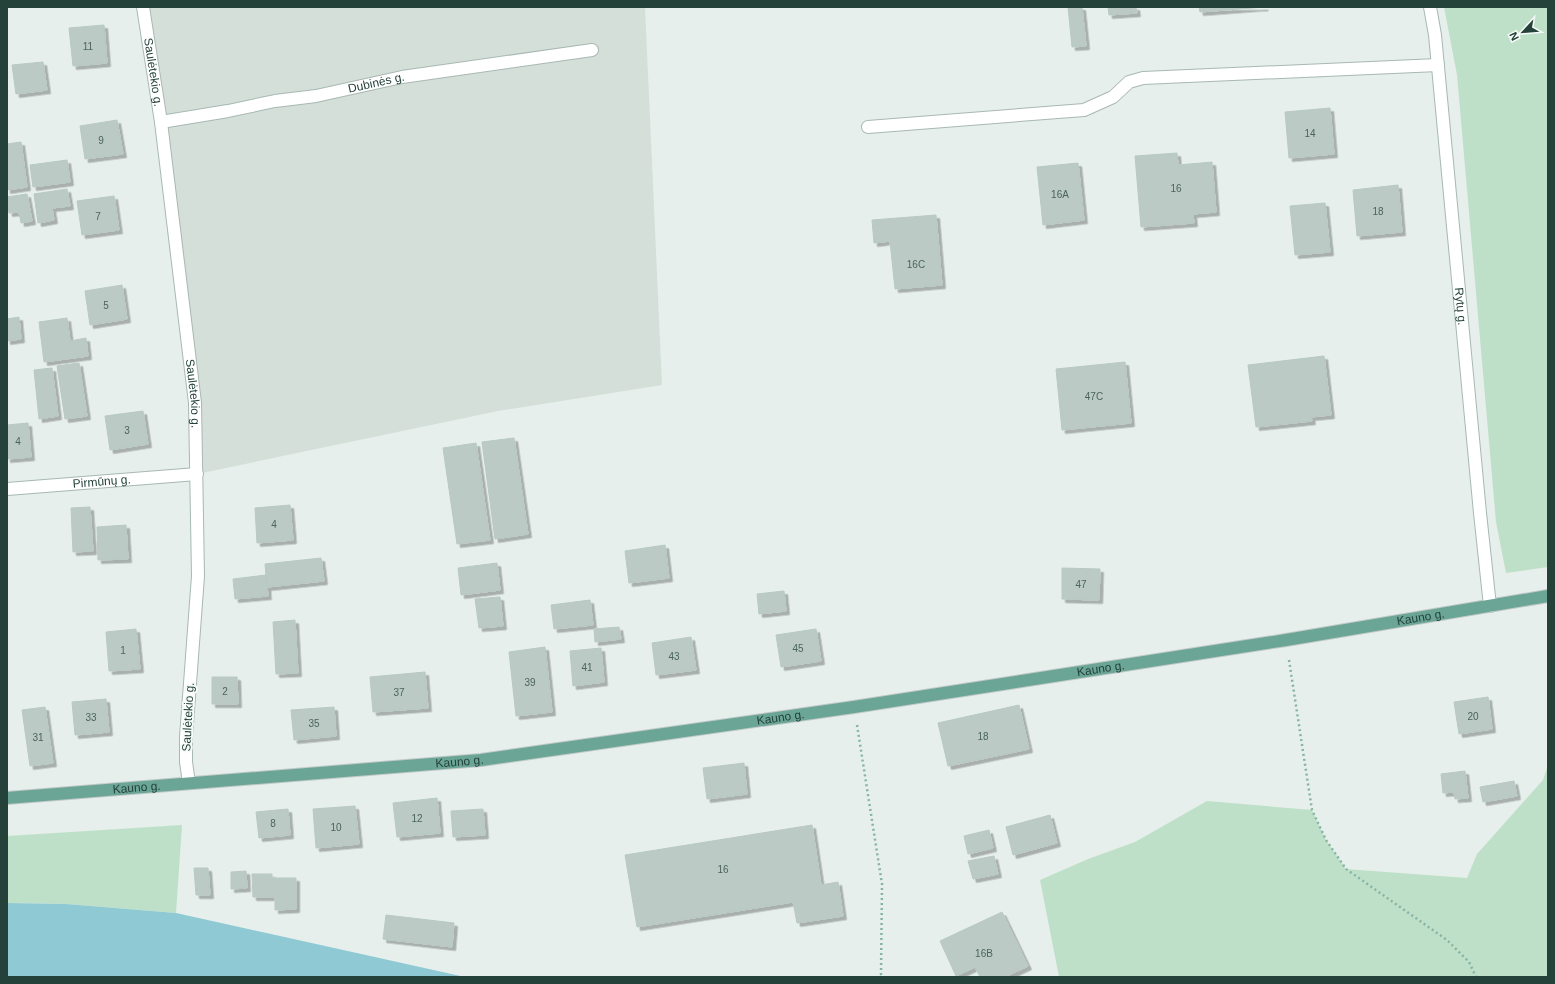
<svg xmlns="http://www.w3.org/2000/svg" width="1555" height="984" viewBox="0 0 1555 984" font-family="Arial,sans-serif">
	<style>
		.built { fill: #d4dfda }
		.green { fill: #bfe0c8 }
		.water { fill: #8ec9d4 }
		.building { fill: #bbcac4; stroke: #b8c9c2; filter: url(#shadow) }
		.lines { fill: none; stroke-linecap: round; stroke-linejoin: round }
		.minor-casing { stroke: #a8b8b2; stroke-width: 14 }
		.major-casing { stroke: #c2cac8; stroke-width: 14 }
		.path { stroke: #86b3a5; stroke-width: 2.5; stroke-dasharray: 2 3; stroke-linecap: butt }
		.minor { stroke: #fff; stroke-width: 12 }
		.major { stroke: #6aa596; stroke-width: 12 }
		.labels { text-anchor: middle; dominant-baseline: central; stroke-width: 4; stroke-linejoin: round; paint-order: stroke }
		.number-label { font-size: 10px; fill: #4a645c }
		.street-label { font-size: 12px; fill: #24423a; stroke: #f7fbf9 }
	</style>
	<defs>
		<filter id="shadow"><feDropShadow dx="3.5" dy="3.5" stdDeviation="0" flood-color="#0004"/></filter>
	</defs>
	<rect width="100%" height="100%" fill="#e6efeb"/>
	<polygon class="built" points="143,7 645,7 662,385 498,411 197,474 195,403"/>
	<g class="green">
		<polygon points="1444,7 1548,7 1548,567 1506,573 1496,522 1457,75"/>
		<polygon points="1548,765 1548,977 1059,977 1040,880 1088,859 1135,842 1207,801 1312,810 1326,840 1346,869 1467,878 1477,854 1543,780"/>
		<polygon points="182,825 176,913 66,904 7,903 7,836"/>
	</g>
	<polygon class="water" points="7,903 66,904 176,913 465,977 7,977"/>
	<g class="building">
		<polygon points="1068,7 1082,7 1086,46 1072,47"/>
		<polygon points="1108,7 1136,7 1137,13 1109,15"/>
		<polygon points="1199,7 1265,7 1200,12"/>
		<polygon points="104,25 107,63 73,66 69,28"/>
		<polygon points="43,62 47,90 16,94 12,65"/>
		<polygon points="1330,108 1334,154 1289,158 1285,112"/>
		<polygon points="117,120 123,154 85,159 80,126"/>
		<polygon points="21,142 27,187 7,190 7,144"/>
		<polygon points="1177,153 1178,165 1212,162 1216,212 1193,214 1194,223 1141,227 1135,156"/>
		<polygon points="67,160 70,182 33,187 30,165"/>
		<polygon points="1078,163 1084,220 1043,225 1037,167"/>
		<polygon points="1398,185 1402,232 1357,236 1353,190"/>
		<polygon points="67,189 70,206 52,208 54,220 38,223 34,194"/>
		<polygon points="27,194 32,221 21,223 19,212 9,213 7,197"/>
		<polygon points="114,196 119,230 82,235 77,201"/>
		<polygon points="1325,203 1330,252 1295,255 1290,206"/>
		<polygon points="936,215 942,285 895,289 890,241 874,243 872,220"/>
		<polygon points="122,285 127,319 90,325 85,291"/>
		<polygon points="19,317 21,339 7,341 7,319"/>
		<polygon points="67,318 70,341 86,338 88,356 44,362 39,322"/>
		<polygon points="1324,356 1331,415 1311,417 1312,421 1256,427 1248,365"/>
		<polygon points="1125,362 1131,423 1062,430 1056,369"/>
		<polygon points="79,363 87,416 65,419 57,366"/>
		<polygon points="52,368 58,416 39,419 34,370"/>
		<polygon points="143,411 148,444 110,450 105,416"/>
		<polygon points="28,423 31,457 7,459 7,425"/>
		<polygon points="514,438 528,534 495,539 482,442"/>
		<polygon points="476,443 490,540 457,544 443,448"/>
		<polygon points="290,505 293,540 257,543 255,508"/>
		<polygon points="90,507 93,551 73,552 71,508"/>
		<polygon points="126,525 128,559 98,560 97,527"/>
		<polygon points="665,545 669,578 629,583 625,551"/>
		<polygon points="321,558 324,581 267,587 265,564"/>
		<polygon points="497,563 500,590 461,595 458,568"/>
		<polygon points="1062,568 1100,569 1099,600 1062,599"/>
		<polygon points="266,575 268,596 235,599 233,579"/>
		<polygon points="784,591 786,611 759,614 757,594"/>
		<polygon points="500,597 503,626 479,628 475,599"/>
		<polygon points="590,600 593,625 554,629 551,605"/>
		<polygon points="295,620 298,673 276,674 273,622"/>
		<polygon points="619,627 621,639 595,642 594,629"/>
		<polygon points="136,629 140,669 109,671 106,632"/>
		<polygon points="816,629 821,661 781,667 776,635"/>
		<polygon points="691,637 696,670 656,675 652,643"/>
		<polygon points="545,647 552,712 516,716 509,652"/>
		<polygon points="601,648 604,682 573,686 570,651"/>
		<polygon points="425,672 428,708 373,712 370,677"/>
		<polygon points="212,677 237,677 238,704 212,704"/>
		<polygon points="1488,697 1492,729 1459,734 1454,702"/>
		<polygon points="106,699 109,732 75,735 72,702"/>
		<polygon points="1019,705 1029,749 948,766 938,723"/>
		<polygon points="45,707 53,763 30,766 22,710"/>
		<polygon points="334,707 336,736 294,740 291,710"/>
		<polygon points="744,763 747,794 707,799 703,768"/>
		<polygon points="1465,771 1468,798 1455,799 1454,792 1443,793 1441,774"/>
		<polygon points="1514,781 1517,796 1483,802 1480,787"/>
		<polygon points="437,798 440,833 397,837 393,803"/>
		<polygon points="355,806 359,844 316,848 313,809"/>
		<polygon points="288,809 290,835 259,838 256,812"/>
		<polygon points="483,809 485,835 453,837 451,811"/>
		<polygon points="1050,815 1057,843 1013,855 1006,827"/>
		<polygon points="812,825 821,885 838,882 843,916 797,923 793,902 637,927 625,855"/>
		<polygon points="989,830 993,848 968,854 964,836"/>
		<polygon points="994,856 998,874 973,879 968,861"/>
		<polygon points="194,868 208,868 210,895 196,895"/>
		<polygon points="246,871 247,888 231,889 231,872"/>
		<polygon points="252,874 272,874 272,878 296,878 296,909 275,910 275,897 253,897"/>
		<polygon points="1002,912 1028,966 1005,977 980,977 975,967 956,976 940,941"/>
		<polygon points="386,915 454,923 452,947 383,939"/>
	</g>
	<g class="lines">
		<g class="minor-casing">
			<g id="minor">
				<path id="s1" d="M 143,7 L 161,122 L 195,403 L 198,576 L 186,737 L 186,762 L 189,783"/>
				<path id="s2" d="M 1430,7 L 1435,35 L 1480,513 L 1490,606"/>
				<path id="s3" d="M 161,122 L 228,111 L 275,101 L 316,96 L 402,77 L 592,50"/>
				<polyline points="868,127 1084,110 1113,97 1129,82 1143,78 1438,65"/>
				<path id="s4" d="M 7,489 L 197,474"/>
			</g>
		</g>
		<g class="major-casing">
			<g id="major">
				<path id="s5" d="M 7,798 L 481,760 L 854,707 L 1286,640 L 1548,596"/>
			</g>
		</g>
		<g class="path">
			<polyline points="1289,660 1312,810 1326,840 1346,869 1447,940 1469,962 1476,977"/>
			<polyline points="857,725 882,884 881,974 882,977"/>
		</g>
		<use href="#minor" class="minor"/>
		<use href="#major" class="major"/>
	</g>
	<g class="labels">
		<g class="number-label">
			<text x="88" y="46">11</text>
			<text x="1310" y="133">14</text>
			<text x="101" y="140">9</text>
			<text x="1176" y="188">16</text>
			<text x="1060" y="194">16A</text>
			<text x="1378" y="211">18</text>
			<text x="98" y="216">7</text>
			<text x="916" y="264">16C</text>
			<text x="106" y="305">5</text>
			<text x="1094" y="396">47C</text>
			<text x="127" y="430">3</text>
			<text x="18" y="441">4</text>
			<text x="274" y="524">4</text>
			<text x="1081" y="584">47</text>
			<text x="798" y="648">45</text>
			<text x="123" y="650">1</text>
			<text x="674" y="656">43</text>
			<text x="587" y="667">41</text>
			<text x="530" y="682">39</text>
			<text x="225" y="691">2</text>
			<text x="399" y="692">37</text>
			<text x="1473" y="716">20</text>
			<text x="91" y="717">33</text>
			<text x="314" y="723">35</text>
			<text x="983" y="736">18</text>
			<text x="38" y="737">31</text>
			<text x="417" y="818">12</text>
			<text x="273" y="823">8</text>
			<text x="336" y="827">10</text>
			<text x="723" y="869">16</text>
			<text x="984" y="953">16B</text>
		</g>
		<g class="street-label">
			<text stroke="none"><textPath href="#s1" startOffset="66">Saulėtekio g.</textPath></text>
			<text stroke="none"><textPath href="#s3" startOffset="219">Dubinės g.</textPath></text>
			<text stroke="none"><textPath href="#s2" startOffset="301">Rytų g.</textPath></text>
			<text stroke="none"><textPath href="#s1" startOffset="390">Saulėtekio g.</textPath></text>
			<text stroke="none"><textPath href="#s4" startOffset="95">Pirmūnų g.</textPath></text>
			<text stroke="none"><textPath href="#s5" startOffset="1426">Kauno g.</textPath></text>
			<text stroke="none"><textPath href="#s5" startOffset="1102">Kauno g.</textPath></text>
			<text transform="translate(188 717) rotate(-87)">Saulėtekio g.</text>
			<text stroke="none"><textPath href="#s5" startOffset="778">Kauno g.</textPath></text>
			<text stroke="none"><textPath href="#s5" startOffset="454">Kauno g.</textPath></text>
			<text stroke="none"><textPath href="#s5" startOffset="130">Kauno g.</textPath></text>
		</g>
	</g>
	<rect width="1555" height="984" fill="none" stroke="#24423a" stroke-width="16"/>
	<g transform="translate(1523 32) rotate(244)" stroke="#f7fbf9" stroke-width="3" paint-order="stroke">
	<path d="M0-3L7 15L0 10L-7 15Z" fill="#24423a"/>
	<text y="-6" font-size="11" font-weight="bold" text-anchor="middle" fill="#24423a">N</text>
	</g>
</svg>
